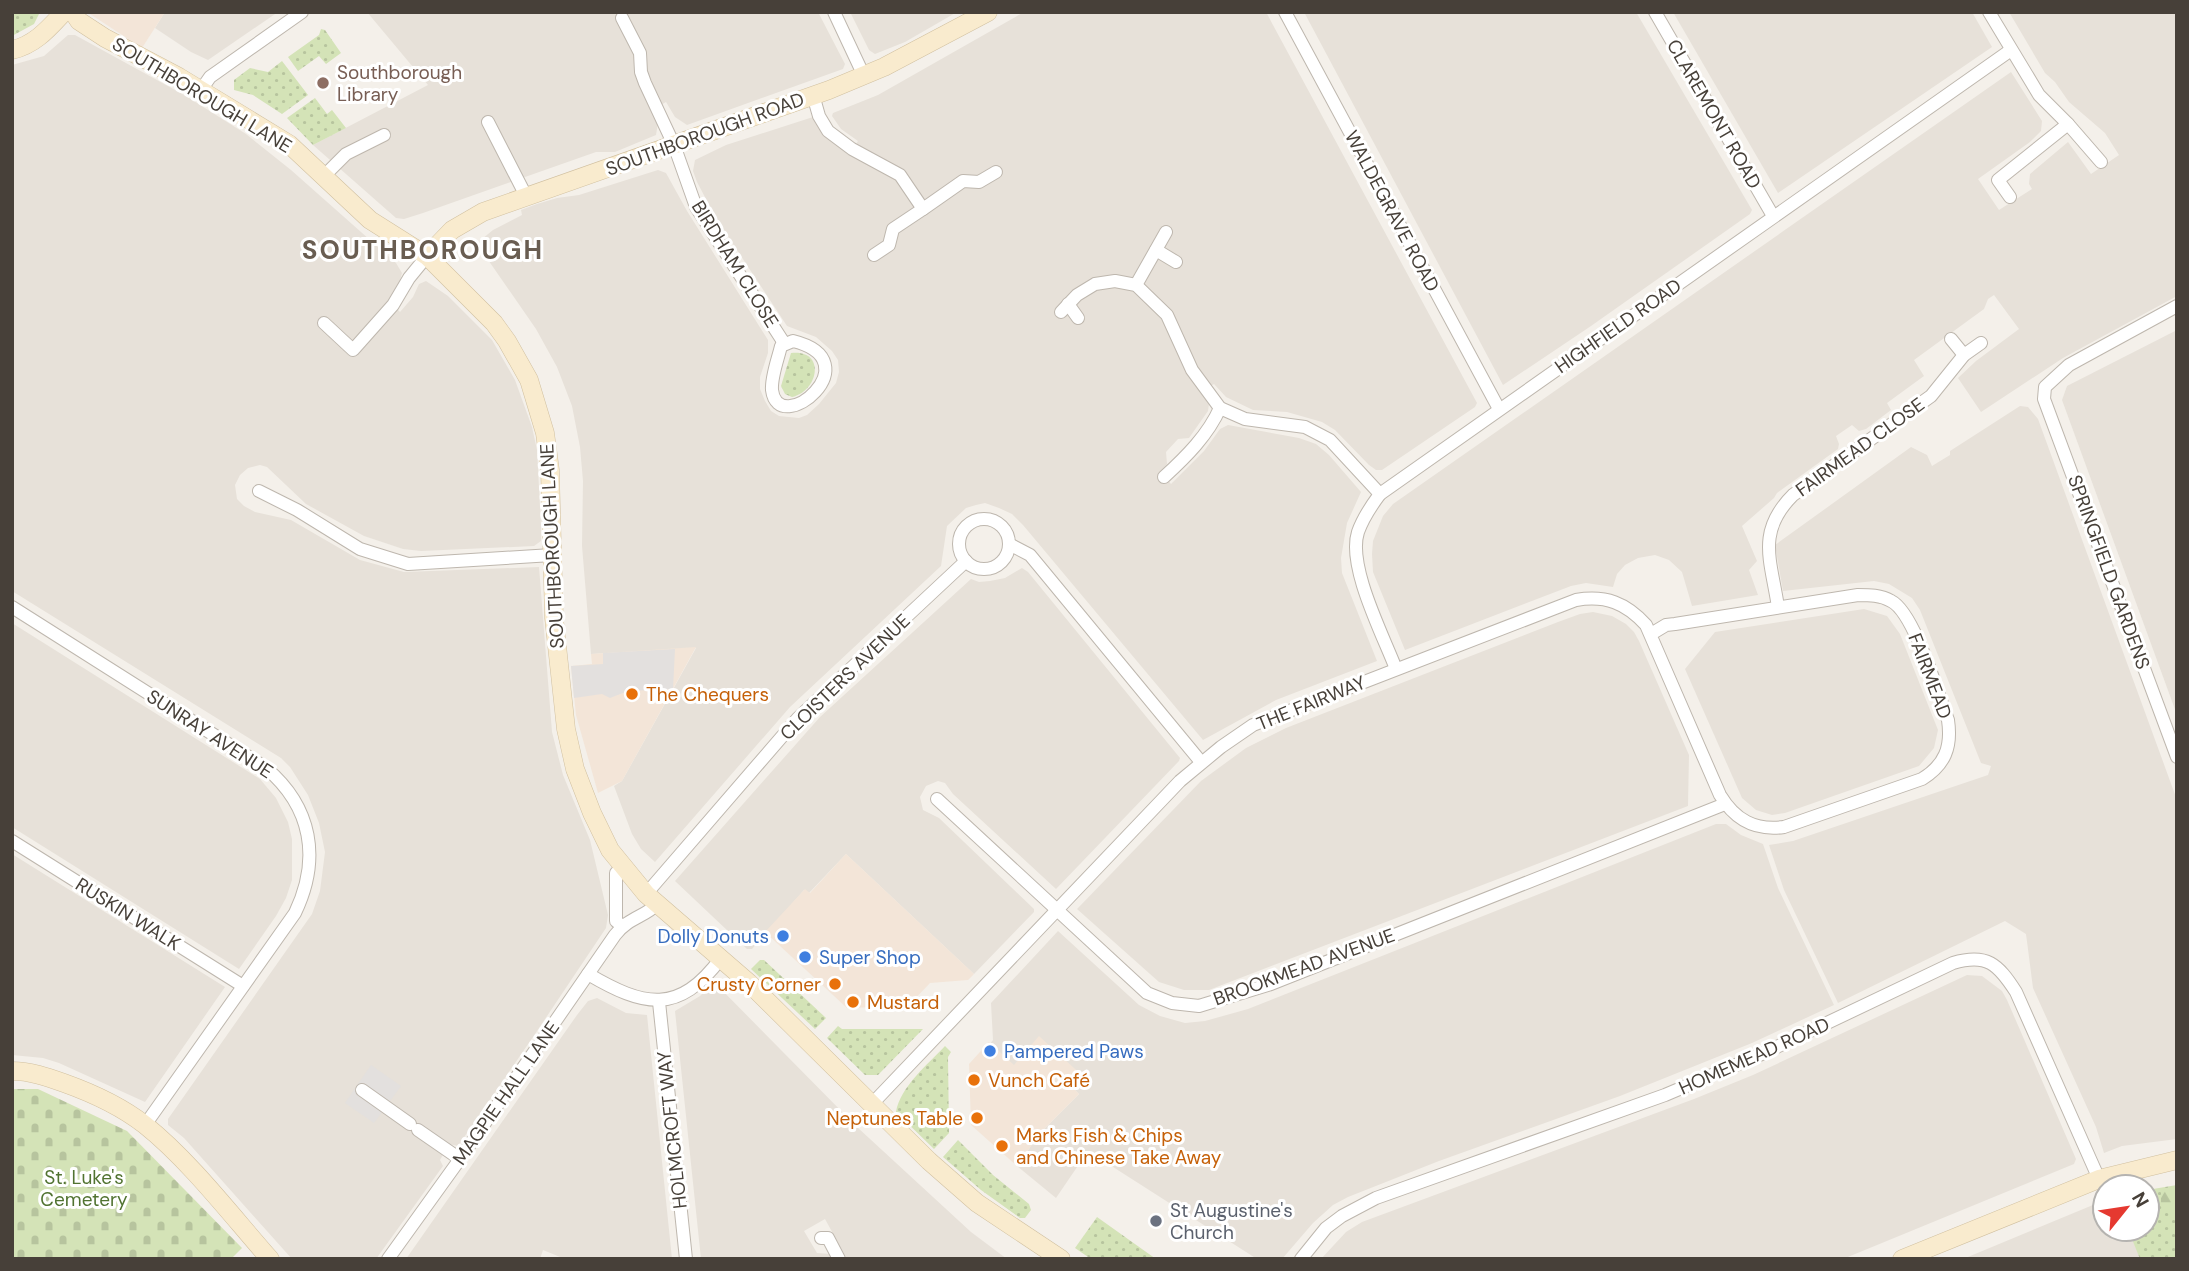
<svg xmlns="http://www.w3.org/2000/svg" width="2189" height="1271" viewBox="0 0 2189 1271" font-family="'DM Sans',sans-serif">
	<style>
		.residential { fill: #e7e1d9 }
		.commercial { fill: #f3e5d8 }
		.green { fill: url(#green-dots) }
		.forest { fill: url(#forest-firs) }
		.cemetery { fill: url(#cemetery-stones) }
		.parking { fill: #e3e0de }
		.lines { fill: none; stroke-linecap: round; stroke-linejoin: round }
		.street-casing { stroke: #beb7ae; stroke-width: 14 }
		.secondary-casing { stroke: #d1c0a0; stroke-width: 19 }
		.street { stroke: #fff; stroke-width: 12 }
		.secondary { stroke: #f9ebce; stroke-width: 18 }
		.education-dot { fill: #8d6e63; stroke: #fff; stroke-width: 2.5 }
		.food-dot { fill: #e8710a; stroke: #fff; stroke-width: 2.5 }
		.shop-dot { fill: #3f7fe0; stroke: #fff; stroke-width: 2.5 }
		.worship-dot { fill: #6b7280; stroke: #fff; stroke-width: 2.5 }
		.labels { text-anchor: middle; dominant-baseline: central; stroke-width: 6; stroke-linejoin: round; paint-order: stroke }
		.education-label { font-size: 19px; fill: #785e54; stroke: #fff; text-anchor: start }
		.street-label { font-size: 19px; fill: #474039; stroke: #fff }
		.food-label { font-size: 19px; fill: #c56008; stroke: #fff; text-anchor: start }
		.shop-label { font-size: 19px; fill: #366cbe; stroke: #fff; text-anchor: start }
		.park-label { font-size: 19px; fill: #517331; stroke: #fff }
		.worship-label { font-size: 19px; fill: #5b616d; stroke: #fff; text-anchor: start }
		.district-label { font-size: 26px; font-weight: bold; letter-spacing: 2px; fill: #695d51; stroke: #fff }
	</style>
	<defs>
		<pattern id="green-dots" width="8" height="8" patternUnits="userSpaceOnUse" patternTransform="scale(1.75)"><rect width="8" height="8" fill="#d4e3b7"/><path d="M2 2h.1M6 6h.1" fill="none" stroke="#b7c49e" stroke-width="1.8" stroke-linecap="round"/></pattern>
		<pattern id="forest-firs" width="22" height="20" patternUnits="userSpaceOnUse" patternTransform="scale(1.75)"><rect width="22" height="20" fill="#d4e3b7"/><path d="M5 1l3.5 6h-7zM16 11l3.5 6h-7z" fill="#b7c49e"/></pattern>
		<pattern id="cemetery-stones" width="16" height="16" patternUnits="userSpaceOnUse" patternTransform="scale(1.75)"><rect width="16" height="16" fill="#d4e3b7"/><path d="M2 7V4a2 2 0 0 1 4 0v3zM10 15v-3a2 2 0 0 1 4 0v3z" fill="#b7c49e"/></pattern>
	</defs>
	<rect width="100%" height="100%" fill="#f4f0ea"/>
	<g class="residential">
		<polygon points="165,12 278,12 208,60 191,52 155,28"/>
		<polygon points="367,12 818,12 845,64 843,69 687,125 675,117 666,102 652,110 658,123 656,135 615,152 596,152 423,213 404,219 396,218 313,145 428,85"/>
		<polygon points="850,12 957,12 905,42 875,54 869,50"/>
		<polygon points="1024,12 1266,12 1477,403 1475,407 1382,470 1376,470 1369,465 1335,430 1322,422 1287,412 1253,410 1226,397 1214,384 1200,392 1209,404 1208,411 1189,438 1178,439 1166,452 1167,464 1161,472 1171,484 1204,451 1220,429 1228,425 1299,438 1316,444 1329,455 1361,492 1347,523 1341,558 1342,573 1377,661 1276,700 1203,740 1023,525 1012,514 999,508 985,503 976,505 966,508 947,526 941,566 790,707 655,862 641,849 632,834 614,786 622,781 696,648 591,654 582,546 583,481 580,447 572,406 557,367 536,329 484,254 482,239 493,230 522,215 521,210 537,204 557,198 579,195 658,170 666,173 687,211 768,340 768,353 760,377 760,389 765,401 771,411 779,416 799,418 807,415 819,404 836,383 839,372 838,360 832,351 816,337 787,326 716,218 697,182 693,171 695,160 726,145 813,117 822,133 849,155 858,141 841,129 832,116 833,113 878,95"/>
		<polygon points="1304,12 1636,12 1752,210 1750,214 1591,326 1503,385"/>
		<polygon points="1673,12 1972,12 1992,47 1778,193"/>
		<polygon points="2009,12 2177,12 2177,296 2063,358 1981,412 1958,378 1976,361 2019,329 1994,295 1988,299 1984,309 1914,360 1924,376 1887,403 1891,410 1866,429 1859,431 1852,425 1836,436 1839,444 1838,449 1777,493 1774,498 1742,526 1757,561 1749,570 1758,595 1692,606 1682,572 1669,560 1655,555 1638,558 1625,565 1617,574 1613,587 1586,583 1571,586 1405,650 1373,572 1372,554 1373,541 1383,516 1393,504 2011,72 2042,121 2041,131 2030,142 1978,179 1999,210 2032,189 2029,184 2030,174 2068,142 2091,174 2119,155 2105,133 2069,102 2055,82 2045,73"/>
		<polygon points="68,35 75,35 186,96 246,134 291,170 396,263 402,273 397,292 390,301 400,312 413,297 419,284 426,281 448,296 492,340 515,380 532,427 537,450 541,526 541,541 534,546 421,551 403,549 364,536 306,504 267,467 260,465 248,468 240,475 235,485 237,499 244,506 255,512 291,520 360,560 404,572 539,567 552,732 563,775 590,840 608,915 606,928 533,1037 458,1146 449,1144 440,1160 443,1166 376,1259 292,1259 184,1138 168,1125 168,1119 312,914 320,891 325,852 319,823 308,795 290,767 281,758 12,591 12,65 44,56"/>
		<polygon points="2177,330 2177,715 2062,400 2067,386"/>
		<polygon points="2020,406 2028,407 2038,419 2177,800 2177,1139 2122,1146 2104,1153 2096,1127 2033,988 2026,934 2005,921 1838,1003 1784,890 1769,845 1793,841 1988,775 1991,766 1981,763 1920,610 1912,598 1889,584 1874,581 1783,591 1775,545 1911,447 1927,455 1932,466 1950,455 1950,451"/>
		<polygon points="1022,568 1028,572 1180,758 1179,761 1056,889 953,794 945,783 938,781 926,786 920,797 923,810 939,818 1034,909 1034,912 974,974 846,854 809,893 804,890 752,949 747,949 675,881 820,717 971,579 979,582 990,581 1005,578"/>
		<polygon points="1864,609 1887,616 1900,634 1938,730 1934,748 1919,766 1785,813 1772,815 1756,810 1742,798 1685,669 1715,632"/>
		<polygon points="1593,612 1612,616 1626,624 1634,632 1639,641 1689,755 1688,806 1209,990 1184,990 1159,982 1077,909 1201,781 1246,748 1286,728 1558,622 1580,614"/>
		<polygon points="12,623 260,779 276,798 288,822 292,839 292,880 286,898 276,916 239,969 12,827"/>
		<polygon points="1716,824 1726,824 1741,835 1763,844 1778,888 1834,1005 1752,1043 1620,1096 1439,1161 1348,1197 1333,1205 1313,1223 1282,1259 1257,1259 1088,1151 1056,1198 1017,1166 1040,1133 1079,1094 1073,1088 1085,1079 1013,1065 990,1044 993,1040 991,1003 1058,931 1139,1005 1160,1016 1185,1023 1205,1021 1248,1009"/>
		<polygon points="12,854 225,987 145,1102 59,1063 43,1058 12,1055"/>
		<polygon points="1967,975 1982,976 2002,991 2007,1000 2076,1159 2074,1164 1843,1259 1321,1259 1346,1232 1362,1222 1694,1099 1753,1075"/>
		<polygon points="714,982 857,1127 971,1232 1007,1259 847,1259 825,1219 804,1231 817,1253 831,1254 833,1259 701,1259 675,1011 700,996"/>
		<polygon points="597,998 626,1013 647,1015 672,1259 565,1259 543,1250 540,1259 406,1259 577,1015 588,1001"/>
		<polygon points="2105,1200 2105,1229 2128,1229 2141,1259 1963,1259"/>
	</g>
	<g class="commercial">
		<polygon points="87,12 165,12 142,48"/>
		<polygon points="696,647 622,781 598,793 576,715 571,666 592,664 591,654"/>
		<polygon points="846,854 974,974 968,980 930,983 908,1006 847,1008 765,932 805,889 810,893"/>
		<polygon points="1039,1036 1086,1079 1073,1088 1079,1094 1040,1133 1017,1166 971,1125 969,1064 989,1042 1014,1065"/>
	</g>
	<g class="green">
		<polygon points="12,12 40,12 34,24 12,36"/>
		<polygon points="321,29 325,30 341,53 326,64 319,56 298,71 288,57 319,35"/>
		<polygon points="282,61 308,95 282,114 253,95 234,90 234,80 250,68 268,72"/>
		<polygon points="315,98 327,114 332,110 346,128 313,145 287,118"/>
		<path d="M 791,353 C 826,349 819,391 792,397 L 785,394 L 781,386 Z"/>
		<polygon points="760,960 764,960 826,1018 815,1029 751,969"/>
		<polygon points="838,1026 842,1029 923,1029 878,1075 865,1075 827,1038"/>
		<path d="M 945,1046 L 951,1052 L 948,1057 L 949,1133 L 934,1149 L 896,1112 C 900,1087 928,1064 945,1046 Z"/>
		<polygon points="958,1140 993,1175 1029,1204 1031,1210 1025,1218 1020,1218 981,1190 943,1157"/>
		<polygon points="2177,1185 2177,1259 2140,1259 2128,1229 2147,1229 2147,1192 2153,1189"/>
		<polygon points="1097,1217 1156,1259 1091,1259 1075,1248"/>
	</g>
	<polygon class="forest" points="2177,1187 2177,1221 2161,1205 2161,1191"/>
	<polygon class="cemetery" points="12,1089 38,1089 127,1131 242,1248 231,1259 12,1259"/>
	<g class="parking">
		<polygon points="675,649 673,689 628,691 610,698 602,694 574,698 571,666 603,664 603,653"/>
		<polygon points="371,1065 401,1086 374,1123 345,1103"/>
	</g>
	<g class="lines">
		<g class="street-casing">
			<g id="street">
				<polyline points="834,12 864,76"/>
				<polyline points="1285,12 1499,409"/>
				<polyline points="1655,12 1773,216"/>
				<polyline points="1989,12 2039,95 2068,124 1998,180 2010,197"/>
				<polyline points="622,18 640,53 641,72 645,83 674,145 696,207 784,343"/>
				<polyline points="201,90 210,77 302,12"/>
				<polyline points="813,95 819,116 828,131 852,149 900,175 923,209 963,181 979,182 996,172"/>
				<polyline points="488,122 526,196"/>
				<polyline points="2068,124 2101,162"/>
				<polyline points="324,176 346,154 384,135"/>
				<polyline points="1156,250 1176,262"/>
				<polyline points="874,255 889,245 893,229 923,209"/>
				<polyline points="1136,285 1166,232"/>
				<polyline points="1068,304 1078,318"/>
				<polyline points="2177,306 2069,365 2045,387 2044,399 2177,757"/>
				<polyline points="1061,312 1077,295 1095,284 1115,281 1136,285 1167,315 1192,370 1220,408 1245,419 1305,427 1330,440 1380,494"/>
				<polyline points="324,323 353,350 393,305 409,278 427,256"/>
				<polyline points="1951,339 1964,355"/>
				<path d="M 793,341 C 874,361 778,440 772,390 C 771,377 778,359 781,346 Z"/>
				<path d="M 1164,477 C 1186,457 1208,435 1220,408"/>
				<polyline points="259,491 297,510 360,549 408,564 552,555"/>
				<circle cx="984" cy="544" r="25"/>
				<polyline points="1009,544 1030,555 1201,762"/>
				<path d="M 12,607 L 266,768 C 312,807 321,859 295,913 L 145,1125"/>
				<path d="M 1778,607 C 1771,560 1756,532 1793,495 L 1931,396 L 1964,355 L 1981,343"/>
				<path d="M 1396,669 C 1383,635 1347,566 1358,532 C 1363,518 1371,506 1380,494 L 2011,50"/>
				<polyline points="937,799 1147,993 1172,1003 1199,1006 1271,984 1725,804"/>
				<polyline points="12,841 243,986"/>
				<polyline points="622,867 616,873 616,921 622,926"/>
				<polyline points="646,894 798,718 966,561"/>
				<path d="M 588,974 C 644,1007 679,1015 721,958"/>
				<polyline points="659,1002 686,1259"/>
				<polyline points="362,1090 410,1124"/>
				<path d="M 871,1105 L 1180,781 L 1221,747 L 1253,725 L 1576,600 C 1606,595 1626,603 1646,625 L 1720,795 C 1735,820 1755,831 1784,827 L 1922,779 C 1945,765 1952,747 1948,720 C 1938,694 1914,612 1891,601 C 1881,595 1869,595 1858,595 L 1675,624 L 1666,625 L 1651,634"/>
				<polyline points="418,1130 460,1159"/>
				<polyline points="821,1238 828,1238 839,1259"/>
				<path d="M 388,1259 L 460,1159 L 615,935 C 629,917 645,917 657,904"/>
				<path d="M 1301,1259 L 1326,1228 L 1342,1216 L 1376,1198 L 1665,1095 L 1764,1053 L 1953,963 C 1987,953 1998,964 2016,992 L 2099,1179"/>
			</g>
		</g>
		<g class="secondary-casing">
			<g id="secondary">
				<polyline points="73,12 79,21 105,38 179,77 289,144 370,220 427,256 494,323 507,341 529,380 545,433 550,470 554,618 566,729 575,769 592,813 610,850 646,894 749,983 929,1161 977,1203 1061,1259"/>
				<path d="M 12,50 C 35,45 49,28 64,12"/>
				<polyline points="427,256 452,230 483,212 829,90 884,67 988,12"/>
				<path d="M 12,1071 C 30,1071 47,1077 64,1083 C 92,1093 122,1107 145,1125 C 190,1161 232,1216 270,1259"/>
				<polyline points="1902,1259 2099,1179 2177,1160"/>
			</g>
		</g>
		<use href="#street" class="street"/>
		<use href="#secondary" class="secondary"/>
	</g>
	<circle class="education-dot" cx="323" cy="83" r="7"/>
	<g class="food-dot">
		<circle cx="632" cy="694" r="7"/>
		<circle cx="835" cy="984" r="7"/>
		<circle cx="853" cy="1002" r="7"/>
		<circle cx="974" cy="1080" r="7"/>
		<circle cx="977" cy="1118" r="7"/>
		<circle cx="1002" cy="1146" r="7"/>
	</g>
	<g class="shop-dot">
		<circle cx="783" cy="936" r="7"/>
		<circle cx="805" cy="957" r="7"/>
		<circle cx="990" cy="1051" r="7"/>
	</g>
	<circle class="worship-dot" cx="1156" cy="1221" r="7"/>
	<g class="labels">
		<g class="education-label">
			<text x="337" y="72">Southborough<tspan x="337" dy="22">Library</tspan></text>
		</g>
		<g class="street-label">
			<text transform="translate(202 95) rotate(31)">SOUTHBOROUGH LANE</text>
			<text transform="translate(1714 114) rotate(60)">CLAREMONT ROAD</text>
			<text transform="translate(705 134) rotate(-20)">SOUTHBOROUGH ROAD</text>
			<text transform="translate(1392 211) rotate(62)">WALDEGRAVE ROAD</text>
			<text transform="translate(735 264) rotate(58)">BIRDHAM CLOSE</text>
			<text transform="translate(1618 326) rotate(-35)">HIGHFIELD ROAD</text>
			<text transform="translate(1860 447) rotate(-36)">FAIRMEAD CLOSE</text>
			<text transform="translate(552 546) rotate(-93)">SOUTHBOROUGH LANE</text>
			<text transform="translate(2109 572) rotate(70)">SPRINGFIELD GARDENS</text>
			<text transform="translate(1930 676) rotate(69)">FAIRMEAD</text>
			<text transform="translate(845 677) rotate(-44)">CLOISTERS AVENUE</text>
			<text transform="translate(1311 703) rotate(-22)">THE FAIRWAY</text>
			<text transform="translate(210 734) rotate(33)">SUNRAY AVENUE</text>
			<text transform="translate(128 914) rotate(32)">RUSKIN WALK</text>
			<text transform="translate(1304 967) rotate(-20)">BROOKMEAD AVENUE</text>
			<text transform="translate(1754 1056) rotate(-24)">HOMEMEAD ROAD</text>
			<text transform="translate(506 1093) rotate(-55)">MAGPIE HALL LANE</text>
			<text transform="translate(672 1130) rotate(-96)">HOLMCROFT WAY</text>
		</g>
		<g class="food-label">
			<text x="646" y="694">The Chequers</text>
			<text x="821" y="984" text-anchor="end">Crusty Corner</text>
			<text x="867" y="1002">Mustard</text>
			<text x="988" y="1080">Vunch Café</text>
			<text x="963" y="1118" text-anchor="end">Neptunes Table</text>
			<text x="1016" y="1135">Marks Fish &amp; Chips<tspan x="1016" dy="22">and Chinese Take Away</tspan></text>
		</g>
		<g class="shop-label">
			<text x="769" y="936" text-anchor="end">Dolly Donuts</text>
			<text x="819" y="957">Super Shop</text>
			<text x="1004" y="1051">Pampered Paws</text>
		</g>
		<g class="park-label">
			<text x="84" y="1177">St. Luke's<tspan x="84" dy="22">Cemetery</tspan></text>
		</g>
		<g class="worship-label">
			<text x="1170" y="1210">St Augustine's<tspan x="1170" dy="22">Church</tspan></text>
		</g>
		<g class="district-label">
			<text x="423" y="250">SOUTHBOROUGH</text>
		</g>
	</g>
	<rect width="2189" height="1271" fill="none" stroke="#474039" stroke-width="28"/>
	<g transform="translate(2126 1208) rotate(60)"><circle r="33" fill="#ffffff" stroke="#b5b3b0" stroke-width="2"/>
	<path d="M0-5L12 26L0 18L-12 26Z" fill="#e53930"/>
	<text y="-10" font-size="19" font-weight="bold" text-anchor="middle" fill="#474039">N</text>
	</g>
</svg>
